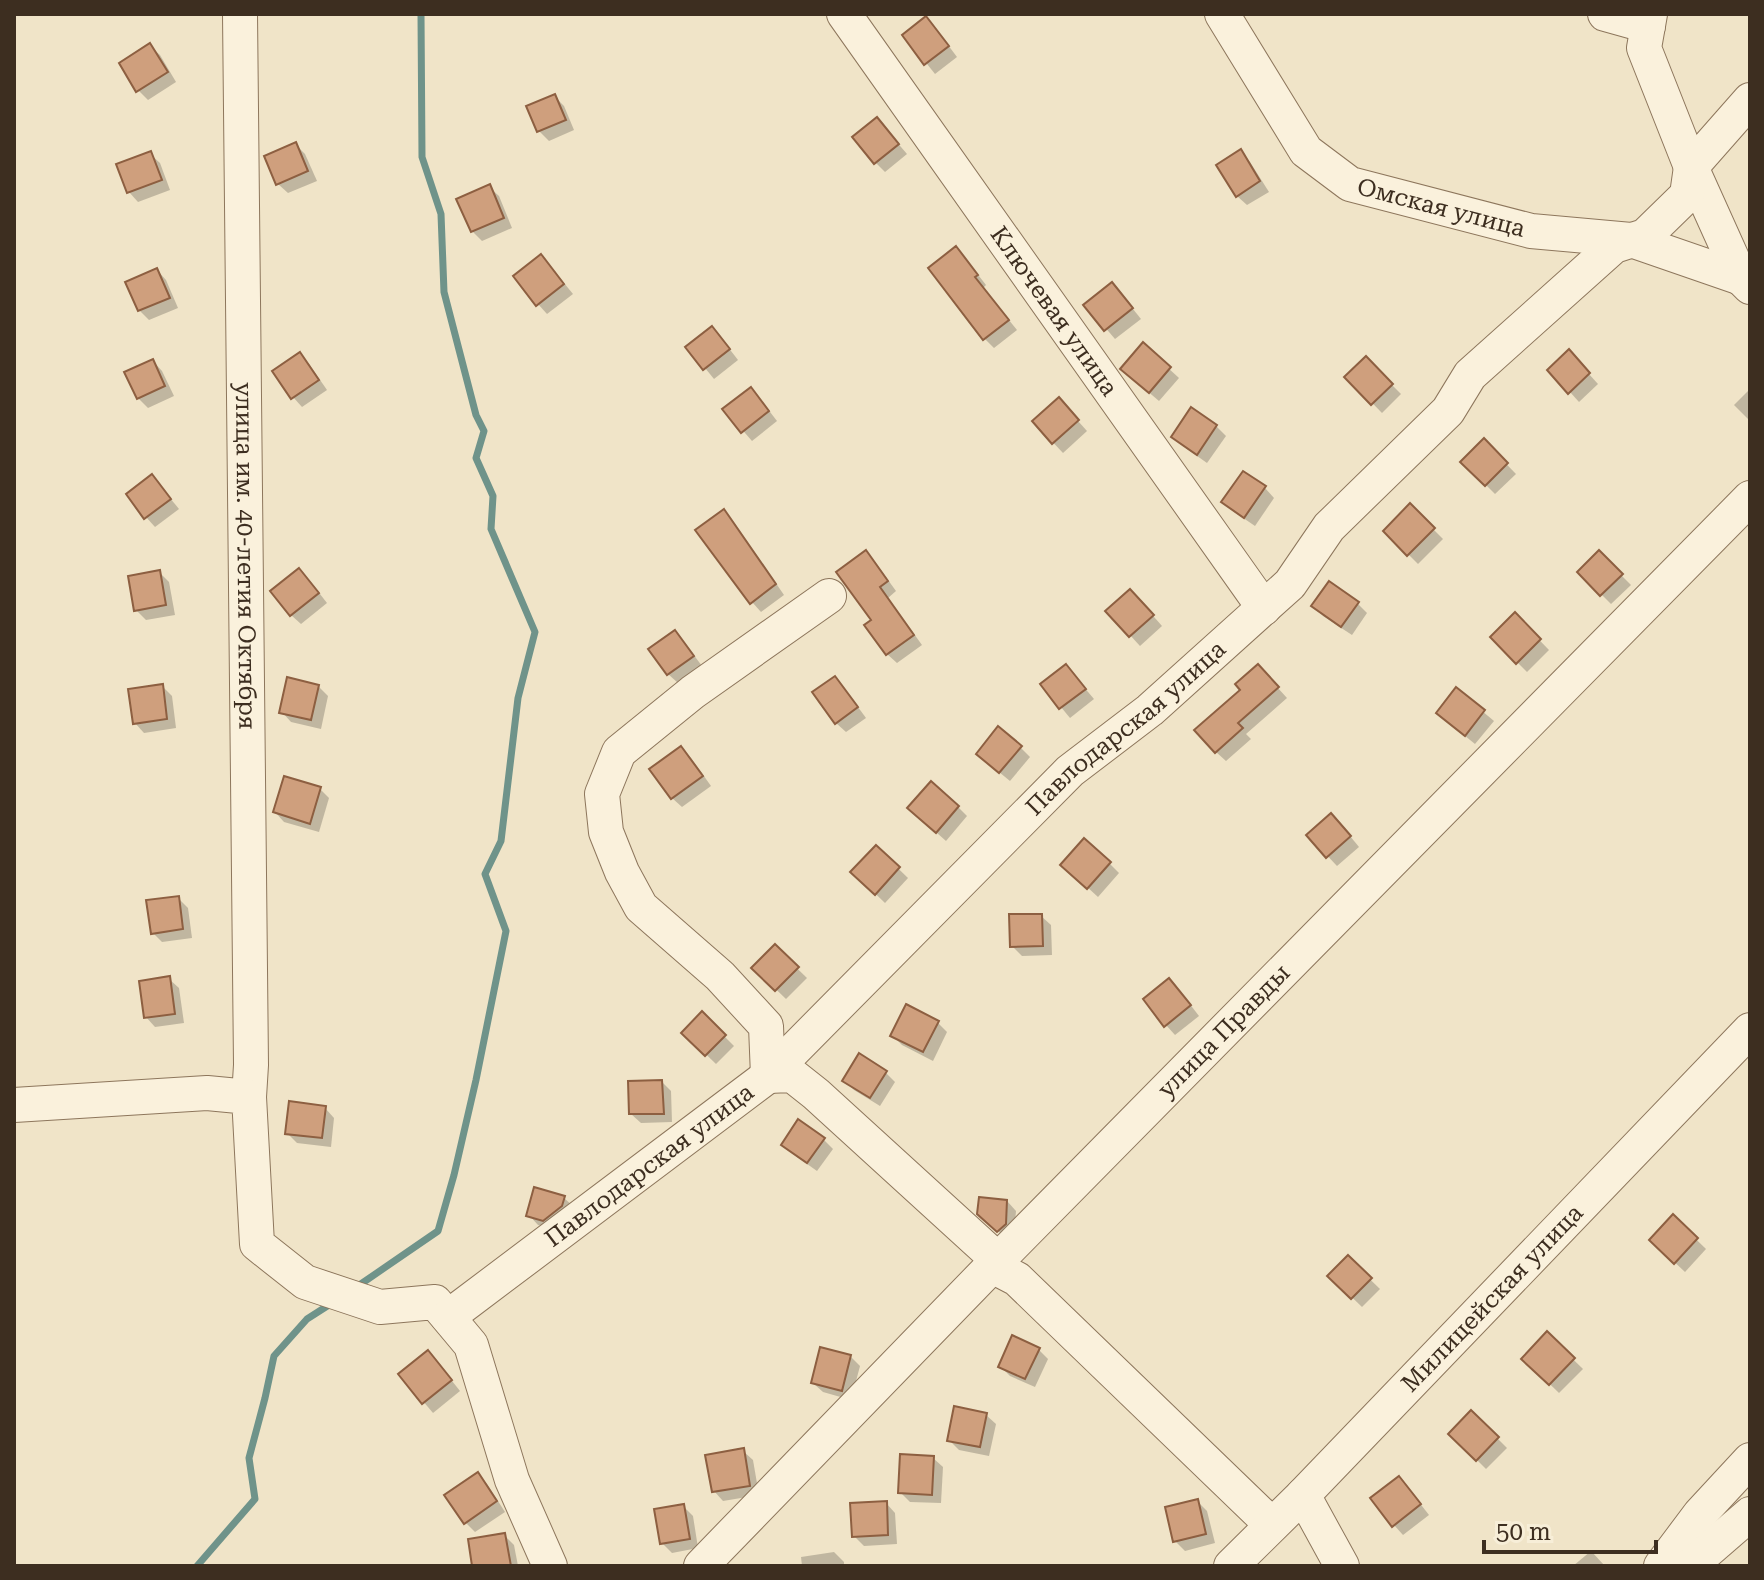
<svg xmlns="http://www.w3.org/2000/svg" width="1764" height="1580" viewBox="0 0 1764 1580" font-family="'Roboto Serif',serif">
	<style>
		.shadow { fill: #0003 }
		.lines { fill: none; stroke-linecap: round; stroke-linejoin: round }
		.stream { stroke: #6f938a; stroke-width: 7 }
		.building { fill: #cf9f7d; stroke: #8d5f41; stroke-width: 2 }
		.minor-casing { stroke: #8d765c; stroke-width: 36 }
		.minor { stroke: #faf1dc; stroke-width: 34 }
		.labels { text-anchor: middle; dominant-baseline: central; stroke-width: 8; stroke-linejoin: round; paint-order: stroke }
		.street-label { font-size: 24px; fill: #3d2e20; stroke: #f7eed8 }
	</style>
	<rect width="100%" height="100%" fill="#f0e4c8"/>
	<g class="shadow">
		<polygon points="936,29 957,57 935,74 904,35"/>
		<polygon points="150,46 160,55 176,82 148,100 138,90"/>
		<polygon points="554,96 564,106 574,130 549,141 539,131 529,107"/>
		<polygon points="877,119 907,154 885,172 875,162"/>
		<polygon points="296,145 305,154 317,181 288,193 278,184"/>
		<polygon points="1240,152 1250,162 1269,192 1247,205 1237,196"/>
		<polygon points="150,154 160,163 170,190 138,202 129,192"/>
		<polygon points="489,187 499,196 512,228 482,241 472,231"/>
		<polygon points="965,258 986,285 983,288 1017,330 994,348 985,339 930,269"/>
		<polygon points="550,266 573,294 547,314 538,304"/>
		<polygon points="157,270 166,280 178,308 149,320 139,310"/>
		<polygon points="1121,294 1141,319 1115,339 1086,305"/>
		<polygon points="721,338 738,360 714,379 688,347"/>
		<polygon points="1143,345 1179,378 1159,401 1132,378"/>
		<polygon points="299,355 309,364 327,390 302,407 293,397"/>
		<polygon points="1366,359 1401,394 1382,413 1347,377"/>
		<polygon points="153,361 162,371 174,396 148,408 138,398"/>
		<polygon points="1578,362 1598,384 1579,402 1570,392"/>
		<polygon points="1750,389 1750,421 1734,405"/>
		<polygon points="760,399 777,421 752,441 725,410"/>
		<polygon points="1068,410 1087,431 1063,453 1034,422"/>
		<polygon points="1216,426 1226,436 1207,463 1183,446 1173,437"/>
		<polygon points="1484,441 1516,474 1495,494 1463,462"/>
		<polygon points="1243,473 1265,488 1274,498 1255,526 1233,511 1223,502"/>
		<polygon points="152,476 179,509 155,527 146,517"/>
		<polygon points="1410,506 1443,539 1418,564 1385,531"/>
		<polygon points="724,512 733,521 784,595 761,612 752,602"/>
		<polygon points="865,553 875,562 896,591 888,598 922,645 897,663 887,654 874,620"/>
		<polygon points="1599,553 1631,585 1611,604 1579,572"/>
		<polygon points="159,572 169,582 175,615 146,620 136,610"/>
		<polygon points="309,580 327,603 301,624 291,615"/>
		<polygon points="1140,601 1162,626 1140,646 1108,611"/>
		<polygon points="1357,603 1367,613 1352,635 1323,616 1314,606"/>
		<polygon points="1515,615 1549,650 1527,672 1492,637"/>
		<polygon points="675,633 684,642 702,666 678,683 668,674"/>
		<polygon points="1066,666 1094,699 1070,718 1042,684"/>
		<polygon points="1267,676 1287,698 1246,734 1251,739 1226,761 1216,752"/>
		<polygon points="835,678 844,688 866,718 846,732 836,723"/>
		<polygon points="162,686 172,696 176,728 144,733 135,723"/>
		<polygon points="318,686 328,696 321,729 291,722 282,712"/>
		<polygon points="1457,690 1494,721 1475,744 1448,722"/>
		<polygon points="1020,747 1030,757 1010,781 988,763"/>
		<polygon points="681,748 691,758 711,786 682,807 672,798"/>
		<polygon points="320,789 329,798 319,832 284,822 275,812"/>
		<polygon points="958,807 967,816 946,841 919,817"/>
		<polygon points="1341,825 1359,847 1337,866 1309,836"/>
		<polygon points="876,847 908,878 885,903 853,872"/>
		<polygon points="1109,863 1119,873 1098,897 1073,874"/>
		<polygon points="178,898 188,908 192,938 162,942 153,933"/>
		<polygon points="1041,916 1051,925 1052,955 1022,956 1012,946"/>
		<polygon points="775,947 807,978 786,999 754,968"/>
		<polygon points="169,979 179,988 184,1023 155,1027 146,1017"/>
		<polygon points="1179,990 1199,1016 1175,1035 1166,1025"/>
		<polygon points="702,1014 734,1046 716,1064 684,1033"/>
		<polygon points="938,1023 947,1032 933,1061 902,1045 892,1035"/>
		<polygon points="886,1073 895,1082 880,1106 854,1090 844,1080"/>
		<polygon points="662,1082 671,1091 672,1122 641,1123 631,1114"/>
		<polygon points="325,1108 334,1118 331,1147 297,1143 287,1133"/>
		<polygon points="823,1139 833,1149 817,1171 793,1154 783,1145"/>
		<polygon points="564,1198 574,1207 553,1229 538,1225 529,1215"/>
		<polygon points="1007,1201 1016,1211 1014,1234 1008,1240 989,1223"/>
		<polygon points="1673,1217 1706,1249 1685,1272 1651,1240"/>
		<polygon points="1348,1258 1380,1289 1362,1307 1330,1276"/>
		<polygon points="1547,1334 1583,1369 1559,1393 1524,1359"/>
		<polygon points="1038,1349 1048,1359 1035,1387 1010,1376 1000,1366"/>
		<polygon points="850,1356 860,1366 851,1400 823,1392 813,1383"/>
		<polygon points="437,1362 460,1391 433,1413 401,1375"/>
		<polygon points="1472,1413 1507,1448 1486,1469 1451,1434"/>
		<polygon points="986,1415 996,1424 989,1456 959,1450 949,1440"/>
		<polygon points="743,1451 753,1460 759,1495 723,1501 714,1491"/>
		<polygon points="933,1458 943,1467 941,1503 910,1502 900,1492"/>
		<polygon points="477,1475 487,1484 505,1512 475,1532 466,1523"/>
		<polygon points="1408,1488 1429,1515 1403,1535 1394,1525"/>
		<polygon points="1197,1501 1207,1511 1215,1543 1185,1551 1175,1541"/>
		<polygon points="886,1503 895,1513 897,1544 864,1546 854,1536"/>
		<polygon points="683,1506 693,1516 698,1548 672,1553 662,1543"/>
		<polygon points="504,1535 514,1545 518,1566 474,1566"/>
		<polygon points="1591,1551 1605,1566 1573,1566"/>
		<polygon points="834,1552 844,1562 844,1566 802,1566 801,1557"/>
	</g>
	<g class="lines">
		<g class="stream">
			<polyline points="355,1288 438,1231 454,1175 476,1080 506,931 485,874 501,841 518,698 535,632 491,529 493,496 476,458 484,431 476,415 444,292 441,214 422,157 421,14"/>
			<polyline points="197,1566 255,1499 249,1458 265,1398 274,1356 307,1319 332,1303"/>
		</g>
	</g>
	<g class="building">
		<polygon points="926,16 949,46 924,65 902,35"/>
		<polygon points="150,43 168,72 136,92 119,63"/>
		<polygon points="555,94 566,120 537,132 526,106"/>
		<polygon points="877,117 899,144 874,164 852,137"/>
		<polygon points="296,142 308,171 276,185 264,156"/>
		<polygon points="1241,149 1260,181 1236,197 1216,165"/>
		<polygon points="151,151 162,180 127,193 116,164"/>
		<polygon points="490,184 504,218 471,232 456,199"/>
		<polygon points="956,246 978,275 975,277 1009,320 983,340 928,268"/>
		<polygon points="541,254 564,284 536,306 513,276"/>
		<polygon points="157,268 170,298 138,311 125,282"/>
		<polygon points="1112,282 1133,308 1104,331 1083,305"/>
		<polygon points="712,326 730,349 703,370 685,347"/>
		<polygon points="1143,342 1171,367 1149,393 1120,369"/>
		<polygon points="1569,349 1590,373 1568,394 1547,370"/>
		<polygon points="300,352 319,380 291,399 272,371"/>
		<polygon points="1366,356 1393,384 1371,405 1344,377"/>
		<polygon points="153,359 165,386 137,399 124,372"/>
		<polygon points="751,387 769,411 741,433 722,409"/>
		<polygon points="1059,397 1079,420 1052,444 1032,421"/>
		<polygon points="1191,407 1217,425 1197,455 1171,437"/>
		<polygon points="1484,438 1508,463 1485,486 1460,462"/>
		<polygon points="1243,471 1266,486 1244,518 1221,502"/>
		<polygon points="152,474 171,499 144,519 126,494"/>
		<polygon points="1410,503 1435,528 1407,556 1383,531"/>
		<polygon points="724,509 776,584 750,604 695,530"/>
		<polygon points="866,550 888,581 880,587 914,635 886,655 864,625 871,620 836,572"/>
		<polygon points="1599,550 1623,574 1600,596 1577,572"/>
		<polygon points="299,568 319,593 290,616 270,591"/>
		<polygon points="160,570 166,605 134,611 128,576"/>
		<polygon points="1329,581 1359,602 1341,627 1311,606"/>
		<polygon points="1130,589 1154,615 1129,637 1105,611"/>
		<polygon points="1515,612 1541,639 1516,664 1490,637"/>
		<polygon points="675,630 694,656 667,675 648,649"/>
		<polygon points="1066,664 1086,689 1059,709 1040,684"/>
		<polygon points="1258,664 1279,687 1238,723 1243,728 1215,753 1194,730 1240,690 1235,684"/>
		<polygon points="835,676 858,707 835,724 812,692"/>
		<polygon points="287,677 319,685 311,720 279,713"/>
		<polygon points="163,684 167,719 133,724 128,689"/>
		<polygon points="1456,687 1485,710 1465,736 1436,713"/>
		<polygon points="998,726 1022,746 999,773 976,754"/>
		<polygon points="681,746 703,776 671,799 649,769"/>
		<polygon points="284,776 321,787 310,824 273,812"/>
		<polygon points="931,781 959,806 936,833 907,808"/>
		<polygon points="1331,813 1351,836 1326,858 1306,835"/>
		<polygon points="1084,838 1111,862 1087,889 1060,865"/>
		<polygon points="876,845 900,867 875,895 850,872"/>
		<polygon points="179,896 183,929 151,934 146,900"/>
		<polygon points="1009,914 1042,914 1043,946 1010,947"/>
		<polygon points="775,944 799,967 775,991 751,968"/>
		<polygon points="170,976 175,1014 144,1018 139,981"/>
		<polygon points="1169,978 1191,1005 1164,1027 1143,999"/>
		<polygon points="906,1004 939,1021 923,1052 890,1036"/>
		<polygon points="702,1011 726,1035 705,1056 681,1033"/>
		<polygon points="859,1053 887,1071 870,1098 842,1081"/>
		<polygon points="662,1080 664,1114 629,1114 628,1081"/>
		<polygon points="289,1101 326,1106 322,1138 285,1134"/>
		<polygon points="798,1119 825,1138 807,1163 781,1145"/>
		<polygon points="534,1187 565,1196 562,1206 543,1221 526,1216"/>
		<polygon points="979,1197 1007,1200 1006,1224 997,1232 977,1214"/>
		<polygon points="1673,1214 1698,1238 1674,1264 1649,1240"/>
		<polygon points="1348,1255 1372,1278 1351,1299 1327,1276"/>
		<polygon points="1547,1331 1575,1358 1549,1385 1521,1359"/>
		<polygon points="1012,1335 1040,1348 1025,1379 998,1367"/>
		<polygon points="820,1347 851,1355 842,1391 811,1383"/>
		<polygon points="428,1350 452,1380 422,1404 398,1374"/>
		<polygon points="954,1406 987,1413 980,1447 947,1441"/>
		<polygon points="1471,1410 1499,1437 1476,1461 1448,1434"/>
		<polygon points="744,1448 750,1486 712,1492 705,1455"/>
		<polygon points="900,1454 934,1456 932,1495 898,1493"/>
		<polygon points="478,1472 497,1501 464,1524 444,1495"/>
		<polygon points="1399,1476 1421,1504 1392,1527 1370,1498"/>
		<polygon points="1198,1499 1206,1534 1173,1542 1165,1507"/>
		<polygon points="887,1501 888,1535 852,1537 850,1503"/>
		<polygon points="684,1504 690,1539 660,1544 654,1509"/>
		<polygon points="505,1533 511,1566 472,1566 468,1539"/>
	</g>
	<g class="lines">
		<g class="minor-casing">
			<g id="minor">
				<path id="s1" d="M 240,14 L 251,1065 L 249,1097"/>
				<path id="s2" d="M 844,14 L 1264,608"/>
				<path id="s3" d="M 1222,14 L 1306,151 L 1350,184 L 1531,231 L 1631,240 L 1741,278"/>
				<polyline points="1605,14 1648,26"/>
				<polyline points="1650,14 1644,48 1691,167 1741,278 1750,287"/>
				<polyline points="829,596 693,692 619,752 602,794 606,832 622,872 641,907 720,976 766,1026 768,1076 792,1075 816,1094 998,1260"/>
				<polyline points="14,1105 207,1093 249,1097 257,1244 305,1282 380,1307 435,1302 471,1345 512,1480 550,1566"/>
				<polyline points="992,1266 1017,1279 1272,1525"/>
				<path id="s4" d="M 448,1317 L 768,1076 L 1070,771 L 1150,710 L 1290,584 L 1329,527 L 1448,411 L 1470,375 L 1614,246 L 1645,236 L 1687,195 L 1691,167 L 1750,100"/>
				<polyline points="1303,1495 1342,1566"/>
				<path id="s5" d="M 701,1566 L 992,1266 L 1750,498"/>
				<path id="s6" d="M 1231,1566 L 1303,1495 L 1750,1030"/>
				<polyline points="1661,1566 1700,1514 1750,1460"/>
				<polyline points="1690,1566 1750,1514"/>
			</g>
		</g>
		<use href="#minor" class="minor"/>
	</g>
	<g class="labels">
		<g class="street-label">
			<text stroke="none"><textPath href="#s3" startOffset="310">Омская улица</textPath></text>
			<text stroke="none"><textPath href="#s2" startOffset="364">Ключевая улица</textPath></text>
			<text stroke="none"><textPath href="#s1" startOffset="542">улица им. 40-летия Октября</textPath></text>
			<text stroke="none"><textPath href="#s4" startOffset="900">Павлодарская улица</textPath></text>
			<text stroke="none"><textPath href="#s5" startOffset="748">улица Правды</textPath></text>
			<text stroke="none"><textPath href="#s4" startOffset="252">Павлодарская улица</textPath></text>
			<text stroke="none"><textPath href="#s6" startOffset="374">Милицейская улица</textPath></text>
		</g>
	</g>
	<rect width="1764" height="1580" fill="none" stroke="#3d2e20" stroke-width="32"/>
	<path d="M1484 1540v12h172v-12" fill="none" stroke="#3d2e20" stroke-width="4"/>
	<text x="1496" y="1540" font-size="24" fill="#3d2e20" stroke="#f7eed8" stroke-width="6" paint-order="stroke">50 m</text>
</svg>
